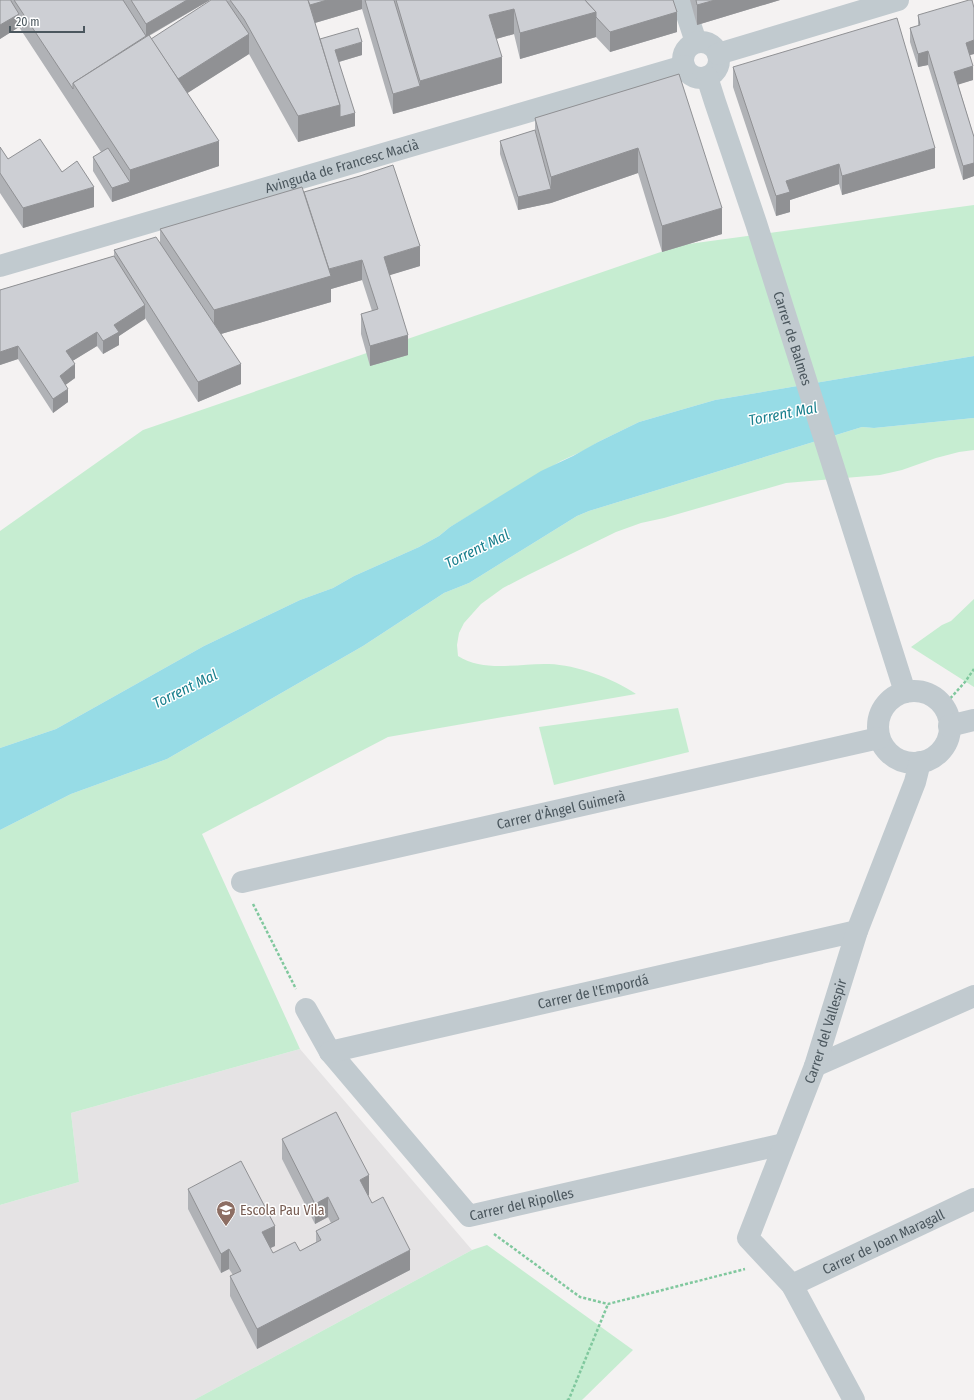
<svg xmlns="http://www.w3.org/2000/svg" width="974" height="1400" viewBox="0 0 974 1400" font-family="'Fira Sans Condensed',sans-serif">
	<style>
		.education { fill: #e5e3e4 }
		.green { fill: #c6edd1 }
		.water { fill: #97dce6 }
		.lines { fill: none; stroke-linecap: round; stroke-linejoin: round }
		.path { stroke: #80c89e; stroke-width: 2.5; stroke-dasharray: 3 2; stroke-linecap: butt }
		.minor { stroke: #c1cacf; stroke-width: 22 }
		.wall { fill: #b0b2b6 }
		.shaded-wall { fill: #909194 }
		.building { fill: #cdcfd4; stroke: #909194 }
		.labels { text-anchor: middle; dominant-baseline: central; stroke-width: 3; stroke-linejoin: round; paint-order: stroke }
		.street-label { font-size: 14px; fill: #4b575e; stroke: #fff }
		.education-label { font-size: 14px; fill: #785e54; stroke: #fff; text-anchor: start }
		.water-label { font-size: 15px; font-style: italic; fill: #187f8d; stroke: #fff }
	</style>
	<rect width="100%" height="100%" fill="#f4f2f2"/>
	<polygon class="education" points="300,1049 472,1250 194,1400 0,1400 0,1205 79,1182 71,1113"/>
	<g class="green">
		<polygon points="974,205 974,356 715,400 639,422 598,442 585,450 561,461 450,527 439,536 419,547 354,576 333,588 300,600 204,646 56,729 0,748 0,531 143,430 681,245"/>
		<path d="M 974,418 L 974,450 L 959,452 L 936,458 L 902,470 L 880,475 L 786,483 L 664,518 L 641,523 L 616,532 L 528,575 L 503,588 L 481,604 L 464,623 L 459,633 L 457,645 L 458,656 C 485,673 519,663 549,664 C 576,665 613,678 636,694 L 388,737 L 202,834 L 300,1049 L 71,1113 L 79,1182 L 0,1205 L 0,830 L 71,794 L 167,759 L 363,646 L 444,593 L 469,583 L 577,516 L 589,511 L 862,427 L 874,428 Z"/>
		<polygon points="974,599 974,687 911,647 942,625 951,621"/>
		<polygon points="678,708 689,752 554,785 539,727"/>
		<polygon points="487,1245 633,1350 582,1400 194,1400 472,1250"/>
	</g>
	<polygon class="water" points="974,356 974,418 874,428 862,427 589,511 577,516 469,583 444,593 363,646 167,759 71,794 0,830 0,748 56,729 204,646 300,600 333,588 354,576 419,547 439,536 450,527 541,471 573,456 598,442 639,422 715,400"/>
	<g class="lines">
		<g class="path">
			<polyline points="947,702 965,682 974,669"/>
			<polyline points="253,904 296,989"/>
			<polyline points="494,1234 580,1297 608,1304 745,1269"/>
			<polyline points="567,1400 569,1399 608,1304"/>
		</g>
		<g class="minor">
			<polyline points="682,0 696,42"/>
			<circle cx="701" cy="60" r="18"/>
			<polyline points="718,54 898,0"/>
			<path id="s1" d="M 707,77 L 715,102 L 756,223 L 905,692"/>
			<path id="s2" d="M 0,266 L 684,66"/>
			<circle cx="914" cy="727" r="36"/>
			<polyline points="949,726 974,720"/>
			<path id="s3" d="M 242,882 L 879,738"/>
			<path id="s4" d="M 306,1009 L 330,1052 L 469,1216 L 784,1144"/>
			<path id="s5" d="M 330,1052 L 857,931"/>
			<polyline points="815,1066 974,996"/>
			<path id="s6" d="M 792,1285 L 974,1199"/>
			<path id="s7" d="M 854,1400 L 792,1285 L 748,1238 L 815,1066 L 857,931 L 915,782 L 920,762"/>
		</g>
	</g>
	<g class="wall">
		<polygon points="0,0 210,0 149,36 151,39 227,2 227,0 673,0 677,32 610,52 596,37 520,59 514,34 496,39 502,83 393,114 362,9 315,23 320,39 362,55 339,62 355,126 298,142 249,54 187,93 219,166 112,202 93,171 93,157 101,152 19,27 0,39"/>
		<polygon points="690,0 780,0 697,25"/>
		<polygon points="974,8 974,54 970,55 973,80 958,84 974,137 974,176 963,180 928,65 918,67 910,42 910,28 918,26 918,15"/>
		<polygon points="733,67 935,168 842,195 839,184 790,200 790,212 776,216 733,87"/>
		<polygon points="679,74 722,234 662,252 638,173 551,203 518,210 500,154 500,141 535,130 535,118"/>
		<polygon points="0,147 8,159 62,172 94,207 23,228 0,193"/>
		<polygon points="304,192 420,266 389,275 408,355 370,366 361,334 361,314 372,311 362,280 331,289 331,302 221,334 241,384 198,402 145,318 119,336 119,345 103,354 97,346 72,361 75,378 65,385 68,402 53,413 18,359 0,365 0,290 114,256 114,250 160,244 160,229"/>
		<polygon points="282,1139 369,1195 368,1196 410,1270 257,1349 230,1296 230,1276 233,1275 229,1269 221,1273 188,1209 188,1189 275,1246 270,1248 273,1253 300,1251 316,1242 316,1231 331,1223 328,1217 315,1224 282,1159"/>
	</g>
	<g class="shaded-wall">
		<polygon points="187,0 210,0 146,37 146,24"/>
		<polygon points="327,0 362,0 362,9 308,25 308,5"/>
		<polygon points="715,0 780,0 697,25 697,5"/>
		<polygon points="514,9 514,34 489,41 489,15"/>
		<polygon points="596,12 596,37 520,59 520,33"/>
		<polygon points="677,12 677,32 610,52 610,32"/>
		<polygon points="19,14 19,27 0,39 0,25"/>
		<polygon points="249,34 249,54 175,101 175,81"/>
		<polygon points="974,40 974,54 966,56 966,43"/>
		<polygon points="362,42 362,55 335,63 335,50"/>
		<polygon points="928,51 928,65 918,67 918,54"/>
		<polygon points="502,57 502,83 393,114 393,94 420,86 420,81"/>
		<polygon points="973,66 973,80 954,86 954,72"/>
		<polygon points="340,105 355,113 355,126 298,142 298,116"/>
		<polygon points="219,141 219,166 112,202 112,188 130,182 130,170"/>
		<polygon points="638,148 638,173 551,203 518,210 518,197 551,189 551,177"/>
		<polygon points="935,148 935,168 842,195 842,176"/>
		<polygon points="974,163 974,176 963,180 963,166"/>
		<polygon points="839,164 839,184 790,200 790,212 776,216 776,196 786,181"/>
		<polygon points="94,187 94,207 23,228 23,208"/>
		<polygon points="722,208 722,234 662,252 662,226"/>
		<polygon points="420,246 420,266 384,277 384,257"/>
		<polygon points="362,260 362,280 331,289 331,302 214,336 214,310 327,270"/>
		<polygon points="145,305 145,319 119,336 119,345 103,354 103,341 114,325"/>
		<polygon points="97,332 97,346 66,365 66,351"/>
		<polygon points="408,335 408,355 370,366 370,346"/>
		<polygon points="18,346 18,359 0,365 0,352"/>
		<polygon points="75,364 75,378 60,389 60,376"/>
		<polygon points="241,364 241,384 198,402 198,382"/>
		<polygon points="68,389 68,402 53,413 53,399"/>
		<polygon points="369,1175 369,1195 360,1200 360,1180"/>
		<polygon points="328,1197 328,1217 315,1224 315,1204"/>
		<polygon points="275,1226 275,1246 262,1252 262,1232"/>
		<polygon points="229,1249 229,1269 221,1273 221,1254"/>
		<polygon points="410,1250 410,1270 257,1349 257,1329"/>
	</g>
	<g class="building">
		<polygon points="0,0 11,0 11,1 19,14 0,25"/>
		<polygon points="14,0 123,0 146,36 73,83 73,89"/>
		<polygon points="131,0 187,0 146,24"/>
		<polygon points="211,0 226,0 249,34 178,79 151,39"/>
		<polygon points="230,0 308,0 340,105 298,116 244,19"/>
		<polygon points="308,0 327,0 310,5"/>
		<polygon points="365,0 394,0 420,86 393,94"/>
		<polygon points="396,0 585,0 596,12 520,33 514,9 489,15 502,57 420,81"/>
		<polygon points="585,0 673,0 677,12 610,32 596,17 596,12"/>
		<polygon points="696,0 715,0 697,5"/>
		<polygon points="969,0 972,0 974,8 974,40 966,43 973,66 954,72 974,137 974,163 963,166 928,51 918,54 910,28 920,25 918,15"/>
		<polygon points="897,18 935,148 842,176 839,164 786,181 790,192 776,196 733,67"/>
		<polygon points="358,28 362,42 335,50 355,113 340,117 340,105 320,39"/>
		<polygon points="149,35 219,141 130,170 73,83"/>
		<polygon points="679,74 722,208 662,226 638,148 551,177 535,118"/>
		<polygon points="535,130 551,189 518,197 500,141"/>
		<polygon points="40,139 62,172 77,161 94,187 23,208 0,173 0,147 8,159"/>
		<polygon points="108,148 130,182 112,188 93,157"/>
		<polygon points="393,165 420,246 384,257 408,335 370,346 361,314 378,309 362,260 329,269 304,192 360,176"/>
		<polygon points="302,187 331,276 214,310 160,229"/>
		<polygon points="156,237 241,364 198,382 114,250"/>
		<polygon points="114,256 145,305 114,325 119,332 103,341 97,332 66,351 75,364 60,376 68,389 53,399 18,346 0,352 0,290"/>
		<polygon points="336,1112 369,1175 360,1180 372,1203 383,1197 410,1250 257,1329 230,1276 241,1271 229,1249 221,1254 188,1189 241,1161 275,1226 262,1232 273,1253 295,1242 300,1251 321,1240 316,1231 339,1219 328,1197 315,1204 282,1139"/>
	</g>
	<defs>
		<g id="school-pin" transform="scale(1)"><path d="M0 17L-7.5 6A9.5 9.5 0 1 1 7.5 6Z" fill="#8d6e63" stroke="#fff"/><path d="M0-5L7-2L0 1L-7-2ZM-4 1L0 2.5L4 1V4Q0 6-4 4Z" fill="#fff"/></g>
	</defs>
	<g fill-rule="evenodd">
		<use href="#school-pin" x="226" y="1210"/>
	</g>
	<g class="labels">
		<g class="street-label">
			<text stroke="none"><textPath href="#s2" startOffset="356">Avinguda de Francesc Macià</textPath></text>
			<text stroke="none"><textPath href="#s1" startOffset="275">Carrer de Balmes</textPath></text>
			<text stroke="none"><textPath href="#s3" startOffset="327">Carrer d'Àngel Guimerà</textPath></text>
			<text stroke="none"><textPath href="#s5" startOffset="270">Carrer de l'Empordá</textPath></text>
			<text stroke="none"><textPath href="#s7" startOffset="416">Carrer del Vallespir</textPath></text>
			<text stroke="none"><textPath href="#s4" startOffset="318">Carrer del Ripolles</textPath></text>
			<text stroke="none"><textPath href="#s6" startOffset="101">Carrer de Joan Maragall</textPath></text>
		</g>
		<g class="education-label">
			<text x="240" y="1210">Escola Pau Vila</text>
		</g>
		<g class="water-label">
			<text transform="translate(783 414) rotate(-11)">Torrent Mal</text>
			<text transform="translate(477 549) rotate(-26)">Torrent Mal</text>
			<text transform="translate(185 689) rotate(-26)">Torrent Mal</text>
		</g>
	</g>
	<path d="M10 26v6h74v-6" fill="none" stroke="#4b575e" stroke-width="2"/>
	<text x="16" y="26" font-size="12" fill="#4b575e" stroke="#ffffff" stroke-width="3" paint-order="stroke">20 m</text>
</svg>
